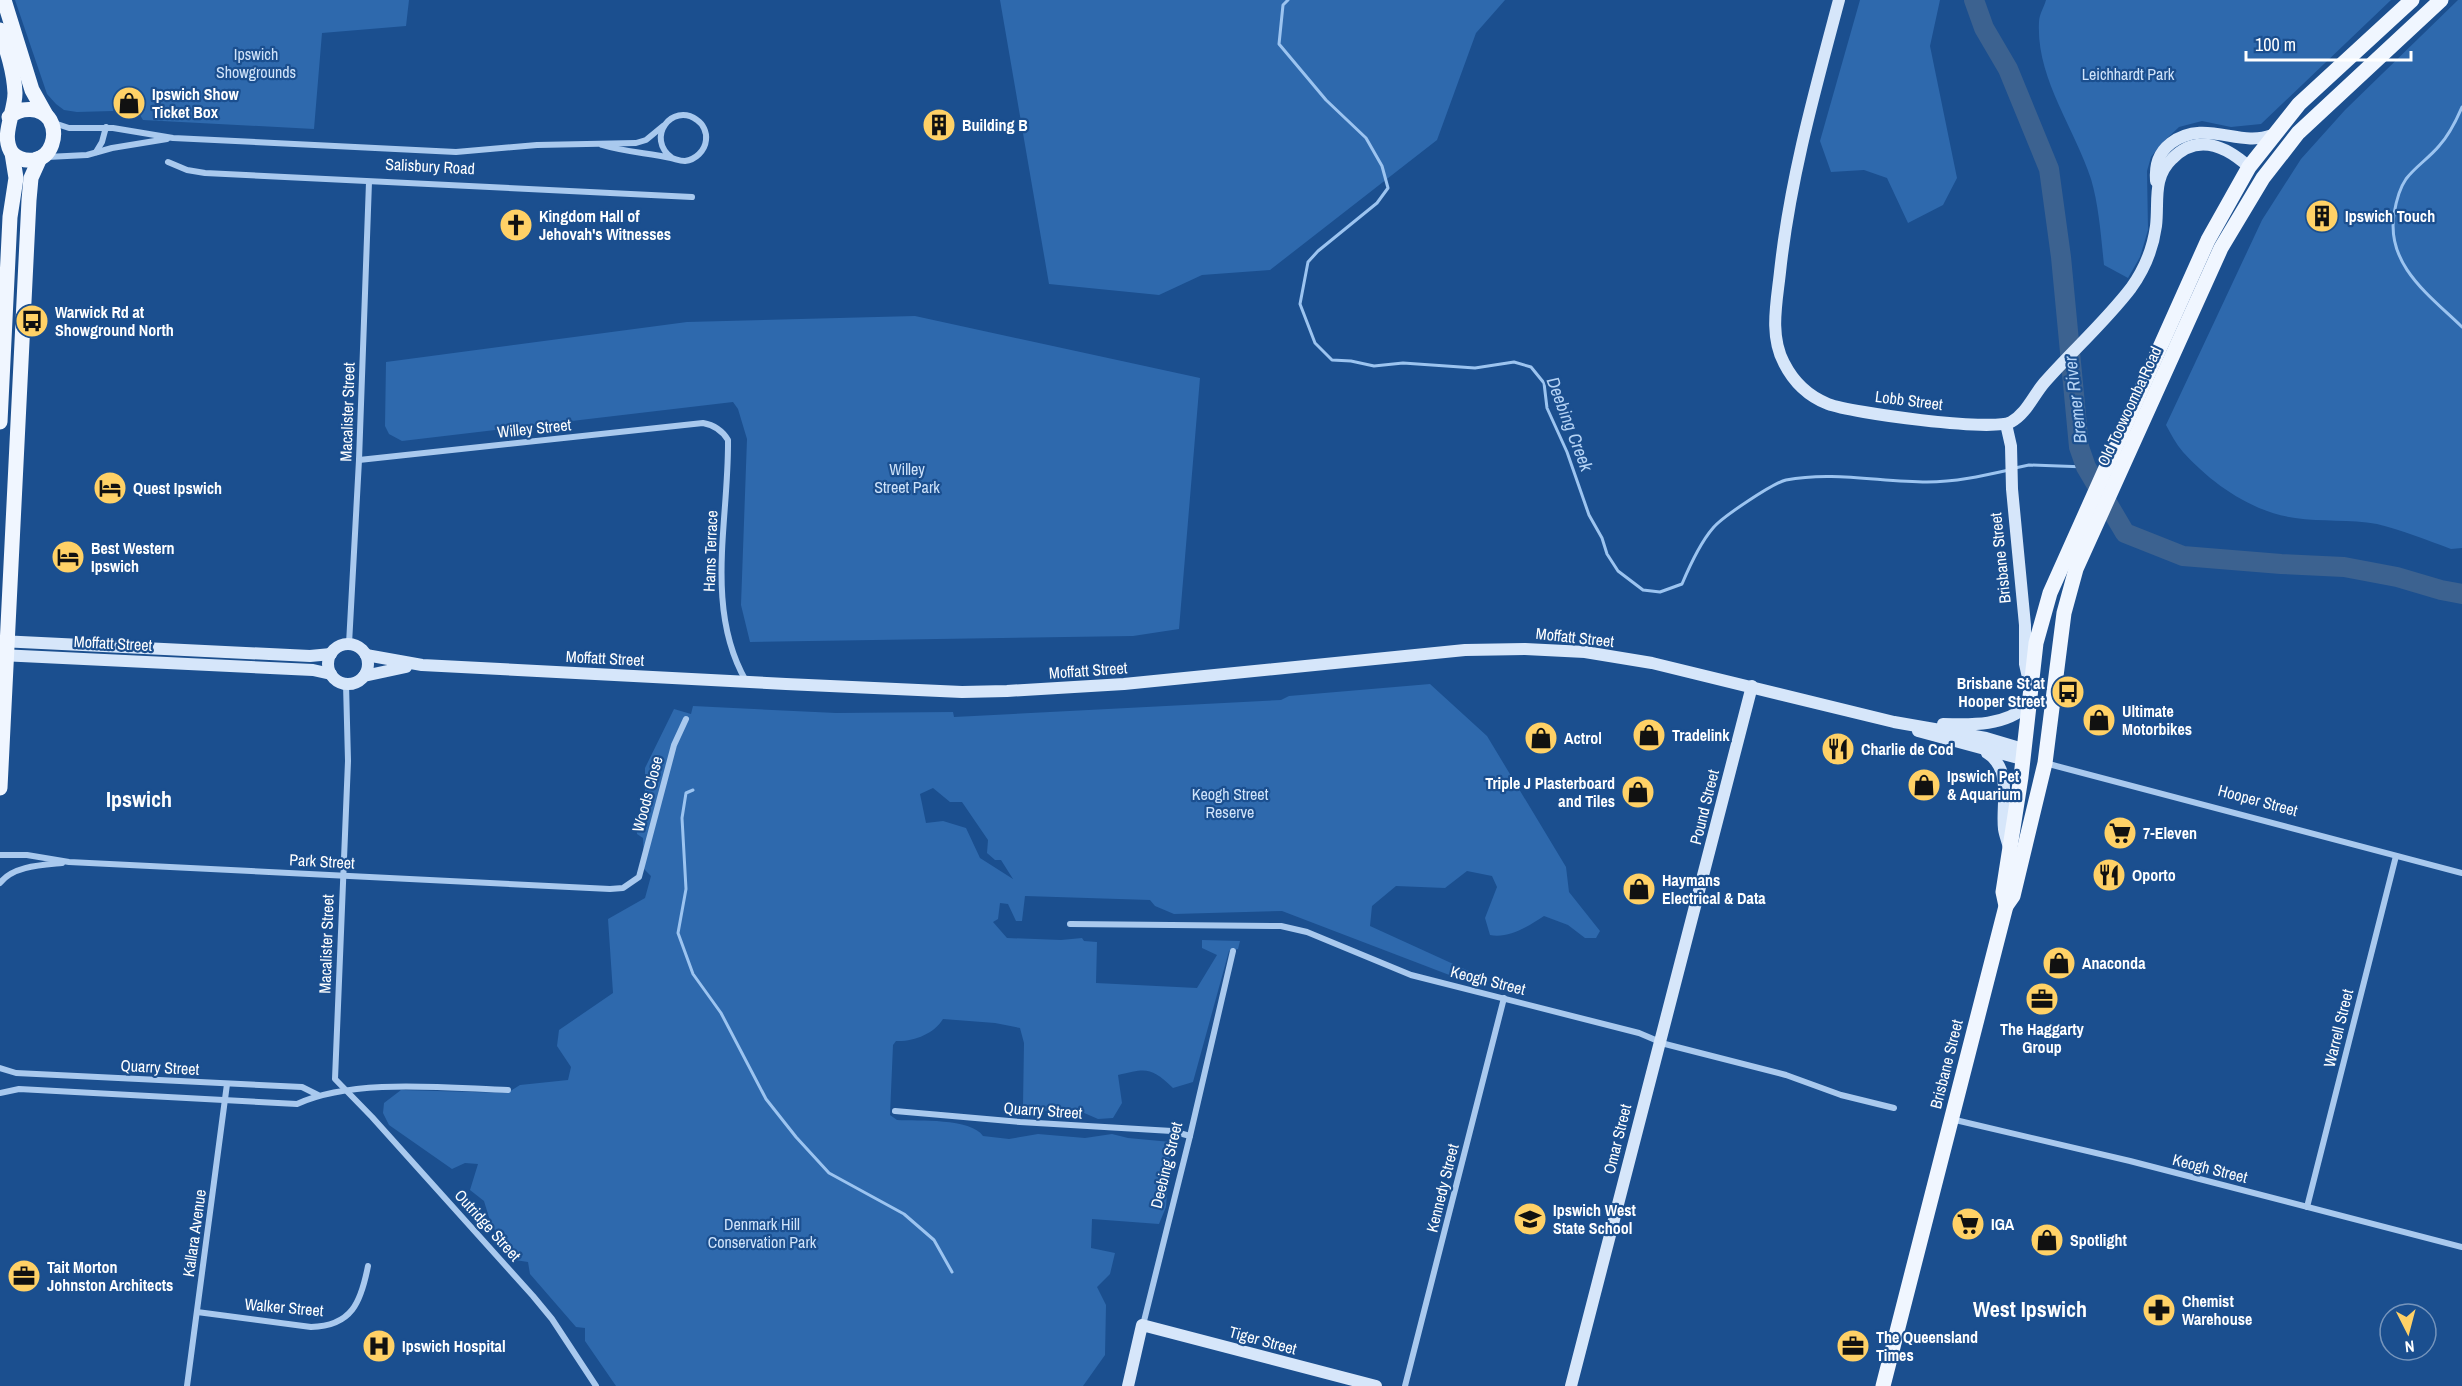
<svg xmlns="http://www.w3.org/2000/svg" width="2462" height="1386" viewBox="0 0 2462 1386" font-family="'Archivo Narrow',sans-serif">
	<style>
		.green { fill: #2e69ad; fill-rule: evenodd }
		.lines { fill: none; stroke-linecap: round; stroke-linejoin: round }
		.stream { stroke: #9cc4f0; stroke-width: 3 }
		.river { stroke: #3c6290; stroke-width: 20 }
		.street { stroke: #a9c9ee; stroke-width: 6 }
		.secondary { stroke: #d6e6fa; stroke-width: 12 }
		.primary { stroke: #f0f6ff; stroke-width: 15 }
		.labels { text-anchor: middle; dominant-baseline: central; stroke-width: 4.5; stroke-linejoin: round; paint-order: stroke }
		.park-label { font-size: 16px; fill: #cfe3fa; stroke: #1b4f8f }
		.poi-label { font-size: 16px; font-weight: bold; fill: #fff; stroke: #1b4f8f; text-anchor: start }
		.street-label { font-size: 16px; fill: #fff; stroke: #1b4f8f }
		.water-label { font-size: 18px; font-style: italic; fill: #b5d3f5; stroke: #1b4f8f }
		.district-label { font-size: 22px; font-weight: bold; fill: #fff; stroke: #1b4f8f }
	</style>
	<rect width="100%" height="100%" fill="#1b4f8f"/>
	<g class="green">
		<polygon points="15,0 409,0 406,26 322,33 314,129 143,120 137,110 137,106 121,105 113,111 77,112 64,110 56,104 47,94"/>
		<polygon points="1000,0 1505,0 1476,33 1437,140 1270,270 1202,275 1159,295 1049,284"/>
		<polygon points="1860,0 1940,0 1930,46 1957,178 1943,205 1908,223 1887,178 1864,170 1831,172 1820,141"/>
		<path d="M 2046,0 L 2391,0 L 2261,124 L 2231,127 L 2202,121 L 2179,127 L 2161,144 L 2151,157 L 2147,171 L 2148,230 L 2140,257 L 2128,278 L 2104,265 C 2101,237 2099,206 2091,179 C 2074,127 2036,78 2039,22 C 2039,15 2044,7 2046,0 Z"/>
		<path d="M 2458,0 L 2462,0 L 2462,548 L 2451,549 C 2427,540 2402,530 2377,524 C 2350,519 2322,522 2295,518 C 2252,512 2212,484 2183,452 C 2176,444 2171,434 2166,425 L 2262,220 L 2301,159 L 2345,110 Z"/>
		<polygon points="915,316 1200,378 1179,629 1133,636 750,642 741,605 747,439 738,409 733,402 402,441 389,434 385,426 386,362 687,322"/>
		<path d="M 1430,684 L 1487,736 L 1566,867 L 1569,892 L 1600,931 L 1596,938 L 1585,938 L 1568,925 L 1544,916 C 1529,926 1508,939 1490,935 L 1485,918 L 1497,887 L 1492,876 L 1467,871 L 1445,888 L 1396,886 L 1372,906 L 1370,926 L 1473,973 L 1475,980 L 1465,981 L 1282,911 L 1174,914 L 1155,906 L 1150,900 L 1025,896 L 1022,921 L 1016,921 L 1008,904 L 1000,903 L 998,919 L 993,922 L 1007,938 L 1061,940 L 1082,938 L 1084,941 L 1097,942 L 1096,983 L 1197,988 L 1217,955 L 1202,948 L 1202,940 L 1240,941 L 1238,949 L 1229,951 L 1193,1082 L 1173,1088 C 1151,1067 1147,1068 1118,1075 L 1122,1103 L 1113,1118 L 1098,1119 L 1082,1112 L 1072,1117 L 1039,1109 L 1037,1105 L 1023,1105 L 1024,1043 L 1020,1028 L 995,1023 L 943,1019 C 934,1034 913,1042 896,1041 L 893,1045 L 890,1115 L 897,1120 C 918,1121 971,1118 983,1136 L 1009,1139 L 1038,1134 L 1085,1138 L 1112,1134 L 1128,1138 L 1171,1142 L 1166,1207 L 1159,1224 L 1092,1219 L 1091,1248 L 1115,1253 L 1110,1274 L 1097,1287 L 1106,1305 L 1105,1355 L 1083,1386 L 616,1386 L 585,1341 L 585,1328 L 576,1327 L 530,1274 L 528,1262 L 515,1260 L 491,1224 L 484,1201 L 470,1190 L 478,1164 L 465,1163 L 452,1169 L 389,1125 L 383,1113 L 384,1103 L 401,1090 L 507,1093 L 520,1085 L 568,1080 L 571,1067 L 557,1046 L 559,1030 L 613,993 L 608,919 L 645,898 L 651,876 L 644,869 L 643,838 L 637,834 L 636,822 L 645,802 L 645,768 L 674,709 L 691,714 L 693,706 L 836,713 L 953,712 L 954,717 L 1281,700 L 1289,696 ZM 933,788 L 950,802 L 962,802 L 988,840 L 987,853 L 995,860 L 1001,860 L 1013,879 L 980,858 L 966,828 L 943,821 L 926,823 L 920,794 Z"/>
	</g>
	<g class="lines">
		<g class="stream">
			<path d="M 1288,0 L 1283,5 L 1279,44 L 1326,100 L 1366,138 L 1382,166 L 1388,188 L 1377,203 L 1318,251 L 1308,262 L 1300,304 L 1315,343 L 1332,360 L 1351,361 L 1374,366 L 1403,363 L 1475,368 L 1514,362 L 1531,367 L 1544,383 L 1547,408 L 1567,452 L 1589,515 L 1602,538 L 1607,554 L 1618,571 L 1643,590 L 1660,592 L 1682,584 C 1690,565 1700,543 1713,528 C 1722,517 1773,483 1786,480 C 1832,471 1881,482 1927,482 C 1955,482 1982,476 2009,470"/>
			<path d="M 2462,107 C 2456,121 2449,135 2439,146 C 2429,158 2415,167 2406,179 C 2399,189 2396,202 2394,214 C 2386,265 2429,295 2462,327"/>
			<polyline points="2015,468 2029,465 2086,467"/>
			<polyline points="693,790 686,793 682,818 686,889 678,933 693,974 721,1013 766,1099 796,1137 829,1173 904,1214 934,1240 952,1272"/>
		</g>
		<polyline class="river" points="1974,0 1984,28 2008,69 2049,169 2061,257 2079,447 2086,467 2125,533 2183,556 2281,564 2344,567 2397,577 2441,590 2462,594"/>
		<g class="street">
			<polyline points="54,123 69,128 113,128 173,138 456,152 537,145 636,143 646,140 663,126"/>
			<path d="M 602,145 C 625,152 648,153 671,158 C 676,159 679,161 685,161 C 695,160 705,151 706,140 C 707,132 703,124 697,120 C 672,102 645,138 672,158"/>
			<polyline points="96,152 102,142 106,127"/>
			<polyline points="47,157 87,155 112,148 167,139"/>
			<polyline points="168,162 187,170 205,173 692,197"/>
			<path d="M 359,460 L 703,423 C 714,425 722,430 728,440 C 729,520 704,608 746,681"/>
			<polyline points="349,644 359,460 369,182"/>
			<polyline points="346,684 348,761 335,1079 372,1117 533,1296 552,1319 596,1386"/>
			<polyline points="2045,763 2462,873"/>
			<polyline points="0,855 27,855 69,862 610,889 623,888 639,877 674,745 686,719"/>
			<path d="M 0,883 C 13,866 42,865 62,863"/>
			<polyline points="1070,924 1281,926 1307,932 1411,975 1639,1033 1665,1044 1786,1075 1841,1095 1894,1108"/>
			<polyline points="0,1068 16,1073 302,1087 318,1095"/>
			<path d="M 0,1093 L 19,1089 L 297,1104 C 354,1078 445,1088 508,1090"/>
			<polyline points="895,1111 1020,1122 1172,1131 1190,1136"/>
			<polyline points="1951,1119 2130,1161 2462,1247"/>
			<polyline points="2307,1207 2396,856"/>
			<path d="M 197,1312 L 311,1327 C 352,1326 361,1302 368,1266"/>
			<polyline points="1143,1325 1190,1136 1233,951"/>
			<polyline points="187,1386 227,1084"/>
			<polyline points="1405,1386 1504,998"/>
		</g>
		<g class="secondary">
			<path d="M 1839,0 C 1815,90 1790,179 1780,272 C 1777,301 1769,335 1784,363 C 1793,381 1808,396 1828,404 C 1852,413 1992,432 2011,422 C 2026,414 2033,396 2044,383 C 2072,351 2105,322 2131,288 C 2144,270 2153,248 2156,226 C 2159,202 2152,178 2172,159 C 2197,133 2226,146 2249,167"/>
			<path d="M 2156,181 C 2155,165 2158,153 2171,143 C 2205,118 2239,148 2272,135"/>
			<polyline points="2006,424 2011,446 2012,489 2025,625 2025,664 2029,682"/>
			<polyline points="0,641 310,656 331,654"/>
			<circle cx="348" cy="664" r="20"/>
			<polyline points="0,655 313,670 331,674"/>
			<polyline points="366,655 422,665 786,684 962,692 1007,691 1124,684 1465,650 1525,649 1585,652 1652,663 1894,722 1986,738 2023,749"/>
			<polyline points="364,676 406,667"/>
			<path d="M 1943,724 C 1973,725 2005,726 2028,705"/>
			<polyline points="1918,731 2022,759"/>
			<path d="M 1987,753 C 2013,769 2001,805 2004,829 C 2005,836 2008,842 2009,848"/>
			<polyline points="1128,1386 1142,1325 1376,1386"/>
			<polyline points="1571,1386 1752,686"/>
		</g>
		<g class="primary">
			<polyline points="4,0 32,90 46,115"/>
			<path d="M 0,30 C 7,50 14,71 15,93 C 15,113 0,136 12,153 C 18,159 26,161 34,160 C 52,157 58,135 50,120 C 41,106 20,107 9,117"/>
			<polyline points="0,422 10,217 16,178 12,153"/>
			<polyline points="0,788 29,200 31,178 40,158"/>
			<polyline points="2006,906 2013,896 2045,763 2064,613 2076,569 2221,248 2263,178 2298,133 2441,0"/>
			<polyline points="1883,1386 2006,906 2003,892 2021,777 2036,643 2050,593 2208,240 2249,167 2299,104 2412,0"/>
		</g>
	</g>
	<defs>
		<g id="shop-disc" transform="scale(1.725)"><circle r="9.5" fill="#ffd166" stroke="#1b4f8f"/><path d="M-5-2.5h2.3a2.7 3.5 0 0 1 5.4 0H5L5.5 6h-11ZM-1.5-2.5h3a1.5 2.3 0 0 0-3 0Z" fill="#111"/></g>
		<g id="building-disc" transform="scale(1.725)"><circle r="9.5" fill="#ffd166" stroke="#1b4f8f"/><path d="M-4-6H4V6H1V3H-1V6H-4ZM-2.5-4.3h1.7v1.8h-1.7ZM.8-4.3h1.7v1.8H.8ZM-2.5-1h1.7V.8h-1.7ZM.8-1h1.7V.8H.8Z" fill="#111"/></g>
		<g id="church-disc" transform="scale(1.725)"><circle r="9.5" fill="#ffd166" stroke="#1b4f8f"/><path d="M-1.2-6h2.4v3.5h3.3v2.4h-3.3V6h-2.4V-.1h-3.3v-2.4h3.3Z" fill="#111"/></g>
		<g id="bus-disc" transform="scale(1.725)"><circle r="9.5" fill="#ffd166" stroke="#1b4f8f"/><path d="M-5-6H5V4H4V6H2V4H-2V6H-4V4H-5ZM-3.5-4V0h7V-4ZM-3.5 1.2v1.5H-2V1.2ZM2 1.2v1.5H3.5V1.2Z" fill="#111"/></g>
		<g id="hotel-disc" transform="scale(1.725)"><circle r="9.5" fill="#ffd166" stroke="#1b4f8f"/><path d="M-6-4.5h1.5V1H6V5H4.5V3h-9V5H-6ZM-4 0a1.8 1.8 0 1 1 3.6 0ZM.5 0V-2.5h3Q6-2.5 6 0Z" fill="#111"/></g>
		<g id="restaurant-disc" transform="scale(1.725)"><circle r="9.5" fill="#ffd166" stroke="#1b4f8f"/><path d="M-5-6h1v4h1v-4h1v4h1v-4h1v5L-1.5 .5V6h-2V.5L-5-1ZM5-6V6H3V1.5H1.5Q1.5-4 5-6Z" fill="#111"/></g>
		<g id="supermarket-disc" transform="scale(1.725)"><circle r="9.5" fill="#ffd166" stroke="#1b4f8f"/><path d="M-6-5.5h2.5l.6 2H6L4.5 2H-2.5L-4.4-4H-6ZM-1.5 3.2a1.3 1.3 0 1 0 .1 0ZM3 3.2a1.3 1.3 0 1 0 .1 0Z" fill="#111"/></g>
		<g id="office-disc" transform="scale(1.725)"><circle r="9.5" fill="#ffd166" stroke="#1b4f8f"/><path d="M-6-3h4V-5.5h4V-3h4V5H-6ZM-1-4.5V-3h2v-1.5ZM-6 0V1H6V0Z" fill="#111"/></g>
		<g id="school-disc" transform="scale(1.725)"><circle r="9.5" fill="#ffd166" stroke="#1b4f8f"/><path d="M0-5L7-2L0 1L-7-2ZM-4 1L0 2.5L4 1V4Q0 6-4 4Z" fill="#111"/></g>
		<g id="pharmacy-disc" transform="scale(1.725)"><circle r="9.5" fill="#ffd166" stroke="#1b4f8f"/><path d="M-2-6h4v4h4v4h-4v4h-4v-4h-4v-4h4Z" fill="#111"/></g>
		<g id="hospital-disc" transform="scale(1.725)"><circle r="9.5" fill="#ffd166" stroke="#1b4f8f"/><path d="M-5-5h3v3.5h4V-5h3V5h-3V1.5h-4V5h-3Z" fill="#111"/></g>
	</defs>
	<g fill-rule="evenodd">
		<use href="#shop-disc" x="129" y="103"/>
		<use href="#building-disc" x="939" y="125"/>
		<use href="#building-disc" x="2322" y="216"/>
		<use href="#church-disc" x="516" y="225"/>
		<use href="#bus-disc" x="32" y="321"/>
		<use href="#hotel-disc" x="110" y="488"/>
		<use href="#hotel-disc" x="68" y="557"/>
		<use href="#bus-disc" x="2068" y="692"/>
		<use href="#shop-disc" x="2099" y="720"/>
		<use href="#shop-disc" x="1649" y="735"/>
		<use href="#shop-disc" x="1541" y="738"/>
		<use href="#restaurant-disc" x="1838" y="749"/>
		<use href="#shop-disc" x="1924" y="785"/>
		<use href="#shop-disc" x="1638" y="792"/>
		<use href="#supermarket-disc" x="2120" y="833"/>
		<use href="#restaurant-disc" x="2109" y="875"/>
		<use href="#shop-disc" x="1639" y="889"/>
		<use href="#shop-disc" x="2059" y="963"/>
		<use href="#office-disc" x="2042" y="999"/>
		<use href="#school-disc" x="1530" y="1219"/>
		<use href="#supermarket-disc" x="1968" y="1224"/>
		<use href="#shop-disc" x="2047" y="1240"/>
		<use href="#office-disc" x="24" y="1276"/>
		<use href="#pharmacy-disc" x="2159" y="1310"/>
		<use href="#hospital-disc" x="379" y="1346"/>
		<use href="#office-disc" x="1853" y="1346"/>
	</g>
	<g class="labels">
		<g class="park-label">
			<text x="256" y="54">Ipswich<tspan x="256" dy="18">Showgrounds</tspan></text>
			<text x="2128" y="74">Leichhardt Park</text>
			<text x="907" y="469">Willey<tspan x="907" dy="18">Street Park</tspan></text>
			<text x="1230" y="794">Keogh Street<tspan x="1230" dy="18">Reserve</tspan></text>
			<text x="762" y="1224">Denmark Hill<tspan x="762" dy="18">Conservation Park</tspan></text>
		</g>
		<g class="poi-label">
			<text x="152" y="94">Ipswich Show<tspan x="152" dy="18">Ticket Box</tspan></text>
			<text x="962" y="125">Building B</text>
			<text x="539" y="216">Kingdom Hall of<tspan x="539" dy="18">Jehovah's Witnesses</tspan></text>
			<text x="2345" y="216">Ipswich Touch</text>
			<text x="55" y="312">Warwick Rd at<tspan x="55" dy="18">Showground North</tspan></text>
			<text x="133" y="488">Quest Ipswich</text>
			<text x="91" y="548">Best Western<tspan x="91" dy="18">Ipswich</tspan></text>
			<text x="2045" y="683" text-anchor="end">Brisbane St at<tspan x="2045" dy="18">Hooper Street</tspan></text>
			<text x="2122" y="711">Ultimate<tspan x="2122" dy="18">Motorbikes</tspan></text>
			<text x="1672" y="735">Tradelink</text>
			<text x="1564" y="738">Actrol</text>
			<text x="1861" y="749">Charlie de Cod</text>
			<text x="1947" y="776">Ipswich Pet<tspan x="1947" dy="18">&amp; Aquarium</tspan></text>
			<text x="1615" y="783" text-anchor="end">Triple J Plasterboard<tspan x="1615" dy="18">and Tiles</tspan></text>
			<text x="2143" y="833">7-Eleven</text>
			<text x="2132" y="875">Oporto</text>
			<text x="1662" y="880">Haymans<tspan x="1662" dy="18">Electrical &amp; Data</tspan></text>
			<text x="2082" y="963">Anaconda</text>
			<text x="2042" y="1029" text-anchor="middle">The Haggarty<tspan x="2042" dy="18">Group</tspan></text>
			<text x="1553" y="1210">Ipswich West<tspan x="1553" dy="18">State School</tspan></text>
			<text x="1991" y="1224">IGA</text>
			<text x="2070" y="1240">Spotlight</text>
			<text x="47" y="1267">Tait Morton<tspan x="47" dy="18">Johnston Architects</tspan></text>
			<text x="2182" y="1301">Chemist<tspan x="2182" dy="18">Warehouse</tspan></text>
			<text x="1876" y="1337">The Queensland<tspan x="1876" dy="18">Times</tspan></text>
			<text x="402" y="1346">Ipswich Hospital</text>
		</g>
		<g class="street-label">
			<text transform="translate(430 166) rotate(3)">Salisbury Road</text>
			<text transform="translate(1909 400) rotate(7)">Lobb Street</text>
			<text transform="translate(2129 406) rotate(-65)">Old Toowoomba Road</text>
			<text transform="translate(347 412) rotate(-88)">Macalister Street</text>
			<text transform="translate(534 428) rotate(-6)">Willey Street</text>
			<text transform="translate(710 551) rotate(-88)">Hams Terrace</text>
			<text transform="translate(2000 558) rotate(-96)">Brisbane Street</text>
			<text transform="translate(1575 637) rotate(6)">Moffatt Street</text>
			<text transform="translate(113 643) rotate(3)">Moffatt Street</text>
			<text transform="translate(605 658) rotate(3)">Moffatt Street</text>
			<text transform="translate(1088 670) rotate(-4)">Moffatt Street</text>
			<text transform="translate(647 794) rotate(-75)">Woods Close</text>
			<text transform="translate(2258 800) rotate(15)">Hooper Street</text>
			<text transform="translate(1704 807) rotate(-76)">Pound Street</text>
			<text transform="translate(322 861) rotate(3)">Park Street</text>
			<text transform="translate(326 944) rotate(-88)">Macalister Street</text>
			<text transform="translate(1488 980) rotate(14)">Keogh Street</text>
			<text transform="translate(2338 1028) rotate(-76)">Warrell Street</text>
			<text transform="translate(1946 1064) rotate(-76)">Brisbane Street</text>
			<text transform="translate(160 1067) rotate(3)">Quarry Street</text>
			<text transform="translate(1043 1110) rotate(4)">Quarry Street</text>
			<text transform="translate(1617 1139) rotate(-76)">Omar Street</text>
			<text transform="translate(1166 1165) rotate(-76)">Deebing Street</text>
			<text transform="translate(2210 1168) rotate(14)">Keogh Street</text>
			<text transform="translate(1442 1188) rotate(-76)">Kennedy Street</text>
			<text transform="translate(488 1225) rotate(48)">Outridge Street</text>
			<text transform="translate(194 1233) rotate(-82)">Kallara Avenue</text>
			<text transform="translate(284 1307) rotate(5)">Walker Street</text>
			<text transform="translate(1263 1340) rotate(15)">Tiger Street</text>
		</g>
		<g class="water-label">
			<text transform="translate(2075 400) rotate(-97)">Bremer River</text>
			<text transform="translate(1570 424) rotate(69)">Deebing Creek</text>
		</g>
		<g class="district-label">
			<text x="139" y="799">Ipswich</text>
			<text x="2030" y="1309">West Ipswich</text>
		</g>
	</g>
	<g transform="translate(2408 1332) rotate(174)"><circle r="28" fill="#1b4f8f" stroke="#7695bc" stroke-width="1.5"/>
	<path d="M0-4.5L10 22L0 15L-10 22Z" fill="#ffd166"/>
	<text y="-9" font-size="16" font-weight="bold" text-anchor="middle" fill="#ffffff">N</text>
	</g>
	<path d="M2246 51v9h165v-9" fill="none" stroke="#ffffff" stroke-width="3"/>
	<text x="2255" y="51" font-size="18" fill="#ffffff" stroke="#1b4f8f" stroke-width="4.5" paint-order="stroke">100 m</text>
</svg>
